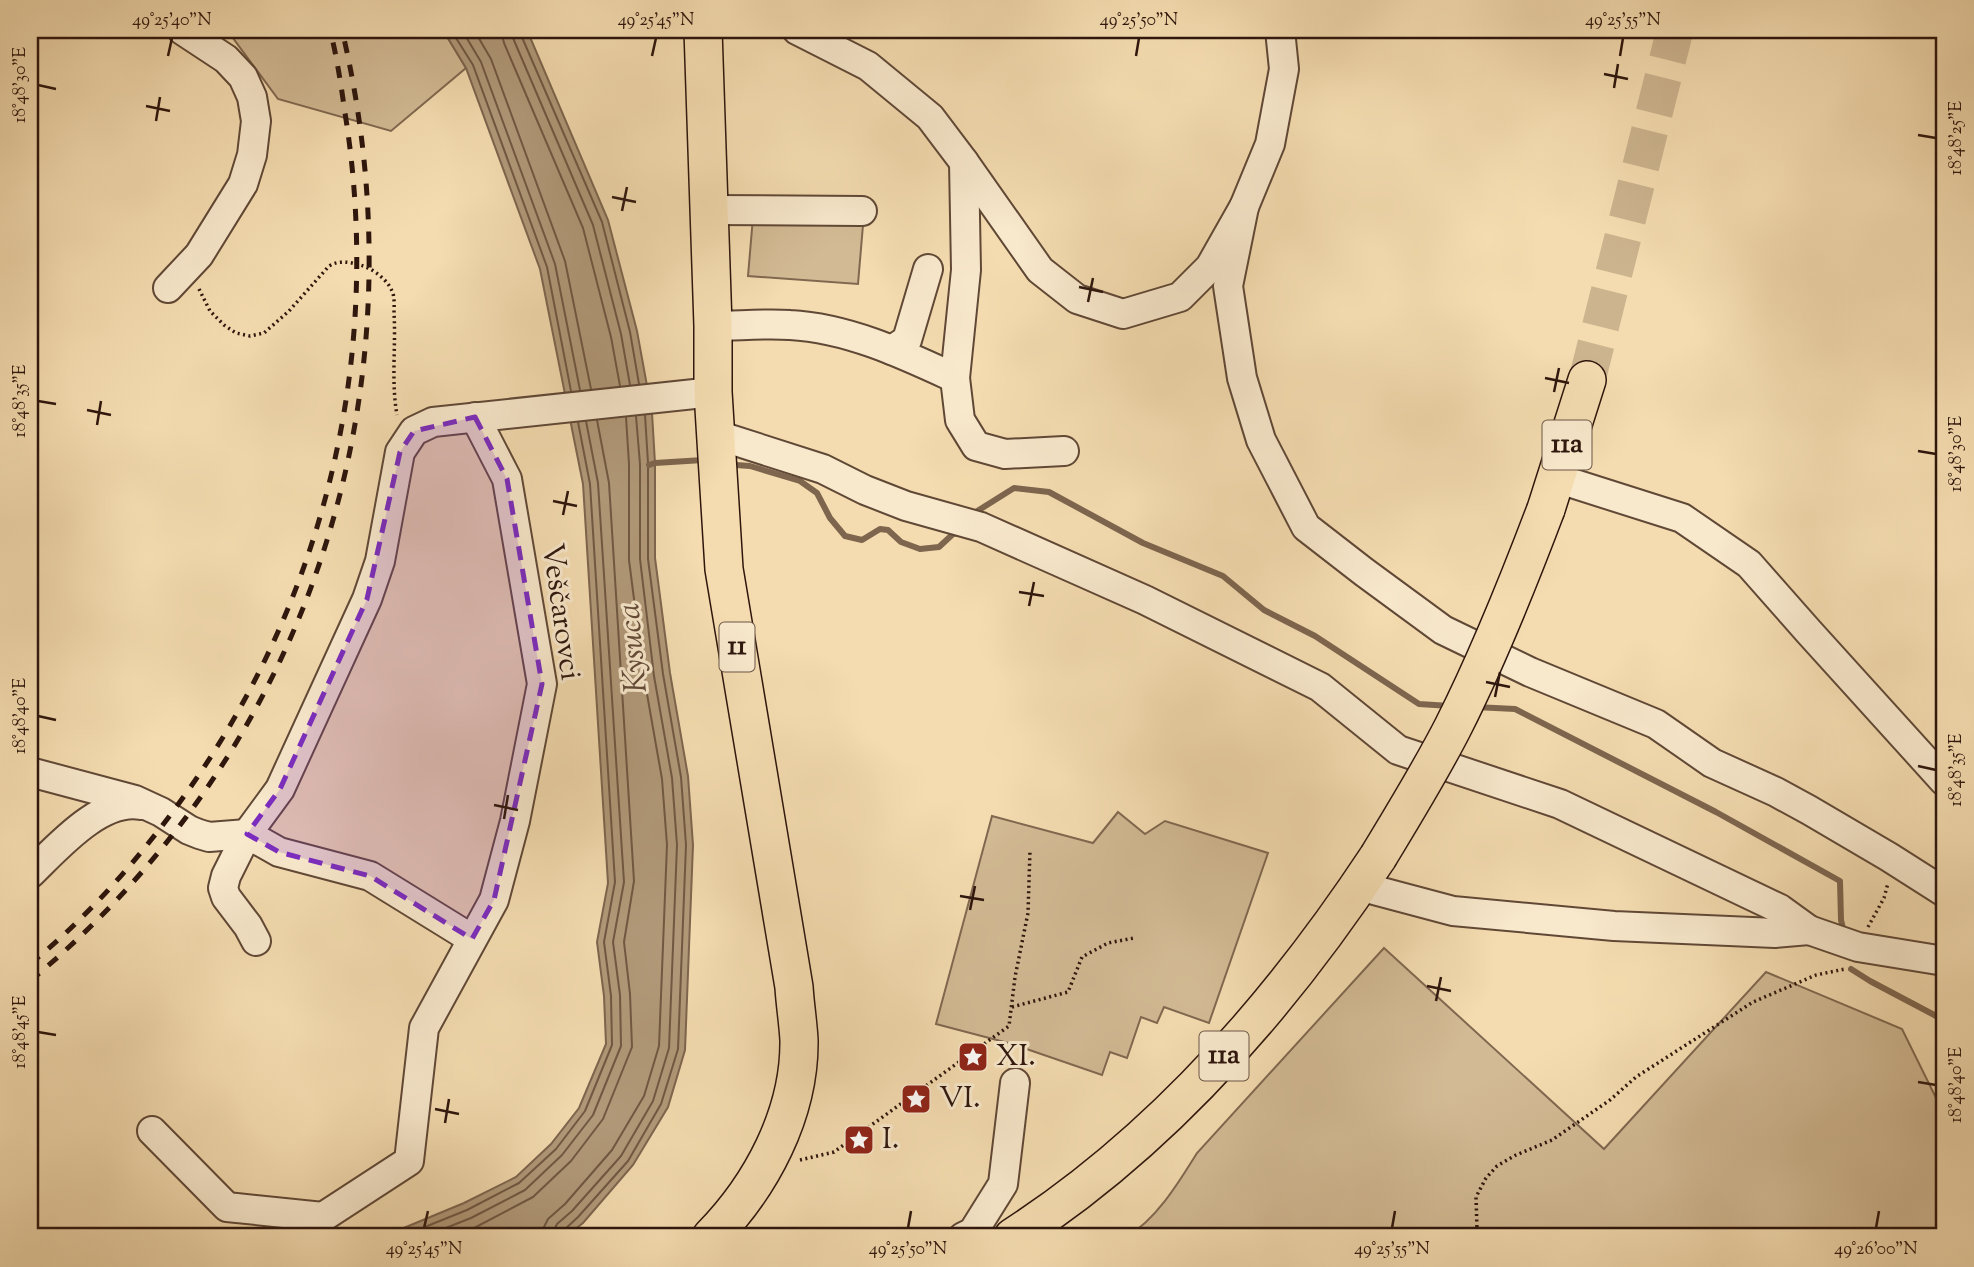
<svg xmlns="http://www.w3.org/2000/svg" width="1974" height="1267" viewBox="0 0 1974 1267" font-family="'Sorts Mill Goudy',serif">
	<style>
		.green { fill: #d2ba94; stroke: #806850; stroke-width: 2 }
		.water { fill: #b19979; stroke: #7d654e; stroke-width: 2 }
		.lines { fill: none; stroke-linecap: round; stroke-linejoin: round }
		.shore { stroke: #705843; stroke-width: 2 }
		.stream { stroke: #7d654e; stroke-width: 6 }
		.major-tunnel { stroke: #ccb48f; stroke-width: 37; stroke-dasharray: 37 18; stroke-linecap: butt }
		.minor-casing { stroke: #604836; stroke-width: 32 }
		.major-casing { stroke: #2e160d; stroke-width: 40 }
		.path { stroke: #2e160d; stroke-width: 3.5; stroke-dasharray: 2 3.5; stroke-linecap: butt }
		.minor { stroke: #f8e8cc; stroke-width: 28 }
		.major { stroke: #f4dcb0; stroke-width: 37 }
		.rail { stroke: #2e160d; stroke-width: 5; stroke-dasharray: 12 12; stroke-linecap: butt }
		.major-bridge-casing { stroke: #2e160d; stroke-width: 40; stroke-linecap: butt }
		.major-bridge { stroke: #f4dcb0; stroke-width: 37 }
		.marked { fill: #7b2cbf; fill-opacity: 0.2; stroke: #7b2cbf; stroke-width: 5; stroke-dasharray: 14 9; stroke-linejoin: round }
		.ticks { fill: none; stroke: #2e160d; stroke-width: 2.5 }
		.labels { text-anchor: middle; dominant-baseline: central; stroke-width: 6; stroke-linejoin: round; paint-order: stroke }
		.shield { fill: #f8e8cc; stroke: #6b5546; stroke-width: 2 }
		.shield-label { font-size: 28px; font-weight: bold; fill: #2e160d }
		.street-label { font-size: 30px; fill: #2e160d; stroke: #f8e8cc }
		.poi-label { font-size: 30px; fill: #2e160d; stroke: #f8e8cc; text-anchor: start }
		.water-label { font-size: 32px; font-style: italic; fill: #624a38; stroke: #f8e8cc }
		.neatline { fill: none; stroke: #2e160d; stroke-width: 2.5 }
		.ticks-label { font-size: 18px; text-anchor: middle; fill: #2e160d }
	</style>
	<rect width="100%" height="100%" fill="#f4dcb0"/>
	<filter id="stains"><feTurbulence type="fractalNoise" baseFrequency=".00286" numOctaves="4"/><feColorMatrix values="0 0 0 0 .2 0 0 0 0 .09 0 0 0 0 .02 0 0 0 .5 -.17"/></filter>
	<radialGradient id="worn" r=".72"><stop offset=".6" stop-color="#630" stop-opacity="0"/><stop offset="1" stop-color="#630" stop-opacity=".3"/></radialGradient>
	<g class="green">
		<polygon points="227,30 443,30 466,68 391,131 278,99"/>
		<polygon points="753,217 863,225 858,284 748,276"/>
		<polygon points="1118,812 1145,834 1165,821 1268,853 1209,1023 1164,1007 1157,1023 1141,1017 1127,1058 1110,1052 1102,1075 1012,1044 936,1024 992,816 1093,843"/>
		<path d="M 1384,948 L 1604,1149 L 1766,972 L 1902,1029 L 1944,1114 L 1944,1237 L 1126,1237 C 1156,1220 1179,1182 1197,1153 Z"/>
	</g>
	<polygon class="water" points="443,30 527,30 608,220 637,331 652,413 655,463 655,558 670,673 688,776 693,845 685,1050 668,1107 633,1165 583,1223 565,1237 375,1237 394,1232 464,1203 516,1177 551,1144 579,1108 606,1044 604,996 597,942 608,883 583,484 540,269 466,68"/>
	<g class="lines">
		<g class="shore">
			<polyline points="451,30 473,65 547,267 571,391"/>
			<polyline points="462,30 481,62 555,264 580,390"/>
			<polyline points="474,30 491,59 565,261 591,389"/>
			<polyline points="501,30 504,43 583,228 611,337 620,386"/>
			<polyline points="512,30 513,38 593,225 621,334 630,385"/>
			<polyline points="521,30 521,35 602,222 630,332 639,384"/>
			<polyline points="400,1237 467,1210 519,1183 556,1149 585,1111 612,1045 611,996 604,942 615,882 590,484 578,422"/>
			<polyline points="423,1237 471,1218 525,1190 562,1155 593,1115 621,1046 620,995 613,942 624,882 598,483 586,421"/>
			<polyline points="451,1237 476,1227 533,1197 571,1161 603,1119 632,1047 630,994 624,942 634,881 609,483 597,420"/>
			<polyline points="542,1237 543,1229 548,1219 565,1204 612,1150 644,1096 659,1046 667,845 662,779 644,677 629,560 629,464 626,417"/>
			<polyline points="553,1237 554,1230 557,1224 572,1211 621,1156 653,1101 669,1048 677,845 672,778 654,676 640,559 640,464 636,416"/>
			<polyline points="562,1237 564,1230 578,1217 628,1161 661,1104 678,1049 686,845 681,777 663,674 648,559 648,463 645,415"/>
		</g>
		<g class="stream">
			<polyline points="649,465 655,463 703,460"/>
			<polyline points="736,465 750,466 800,481 817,493 830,518 845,536 862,540 880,529 888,530 901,542 920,549 939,547 953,534 959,533"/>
			<polyline points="971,515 1014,488 1049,492 1143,543 1223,576 1264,610 1315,636 1419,704 1450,706"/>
			<polyline points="1475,707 1515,709 1716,812 1840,881 1841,920 1844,933"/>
			<polyline points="1851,969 1870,981 1938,1017 1944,1024"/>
		</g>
		<polyline class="major-tunnel" points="1587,380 1675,30"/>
		<g class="minor-casing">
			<g id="minor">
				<polyline points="797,30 868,66 930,117 964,162 1040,270 1077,299 1123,314 1180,297 1210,267 1244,207 1270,144 1284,69 1280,30"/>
				<polyline points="964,162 966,270 955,378 960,420 976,446 1005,454 1064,451"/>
				<polyline points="1244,207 1228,286 1242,378 1261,440 1306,527 1364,572 1443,630 1530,672 1656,724 1712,763 1776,792 1809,810 1889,857 1944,892"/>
				<polyline points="709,210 862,211"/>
				<polyline points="168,288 199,255 243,184 252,155 256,121 252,97 243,77 226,59 182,30"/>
				<path d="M 713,326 C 738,326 764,323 790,325 C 848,328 903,354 955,378"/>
				<polyline points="892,350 907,340 928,269"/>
				<polyline points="717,435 823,469 865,490 906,506 981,527 1145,600 1320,687 1398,750 1560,804 1780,909 1809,930 1858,947 1944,961"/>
				<polyline points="1556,478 1682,518 1749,564 1809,632 1944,781"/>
				<polyline points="30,772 135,800 161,812 189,830 199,834 209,837 247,834 279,852 370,876 472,939"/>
				<path d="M 30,874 C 57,848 100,798 141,805"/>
				<polyline points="1359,886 1453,911 1614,926 1775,933 1809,930"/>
				<polyline points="256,941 248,926 226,897 223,888 226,876 247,834 280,789 367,599 380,561 400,452 414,431 433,422 713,392"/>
				<polyline points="152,1131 227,1207 323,1217 409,1161 424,1028 494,900 515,821 542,684 507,479 475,417"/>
				<polyline points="963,1237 973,1232 1003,1184 1015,1083"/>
			</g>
		</g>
		<g class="major-casing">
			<g id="major">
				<path d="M 703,30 L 713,326 L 713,392 L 724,569 L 794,987 C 795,1004 798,1022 799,1040 C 800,1114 761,1186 711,1237"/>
				<polyline points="1546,509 1587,380"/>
				<path d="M 1013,1237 C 1162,1141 1281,1004 1378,857"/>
			</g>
		</g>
		<g class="path">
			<path d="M 199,289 L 210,311 L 224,325 L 236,333 L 250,336 L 264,333 L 289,311 L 329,266 C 339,260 349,262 360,265 C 372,268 387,279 392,291 C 395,297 394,307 394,313 C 396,346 391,382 397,415"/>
			<polyline points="1868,927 1884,898 1888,883"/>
			<polyline points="1012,1007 1068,992 1082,957 1108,943 1134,938"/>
			<polyline points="800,1160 834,1152 1009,1026 1015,977 1028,913 1030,850"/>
			<polyline points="1473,1237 1477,1229 1476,1197 1486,1178 1497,1166 1516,1155 1552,1140 1610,1100 1636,1077 1753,1002 1816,975 1845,969"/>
		</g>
		<use href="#minor" class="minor"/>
		<use href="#major" class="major"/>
		<g class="rail">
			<path d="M 30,964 C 83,921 130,869 171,814 C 322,613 385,362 345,113 C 341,85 337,57 330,30"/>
			<path d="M 30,981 C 313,747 426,385 342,30"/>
		</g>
		<g class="major-bridge-casing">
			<path id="major-bridge" d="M 1378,857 C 1404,814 1430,772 1453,727 C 1489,656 1518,583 1546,509"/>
		</g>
		<use href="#major-bridge" class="major-bridge"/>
	</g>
	<path class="marked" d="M 475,417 L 507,479 L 542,684 L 494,900 L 472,939 L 370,876 L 279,852 L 247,834 L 280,789 L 367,599 L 400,452 L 414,431 Z"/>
	<path class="ticks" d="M 168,56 L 172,38M 652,56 L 656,38M 1136,56 L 1139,38M 1620,56 L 1623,38M 1604,74 L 1628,79M 38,85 L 56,89M 1614,88 L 1618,64M 146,106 L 170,111M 156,121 L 160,97M 1918,135 L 1936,138M 612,197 L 636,202M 622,211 L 627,187M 1079,287 L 1103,292M 1088,302 L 1093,278M 1545,378 L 1569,383M 1554,392 L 1559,368M 38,401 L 56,404M 87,410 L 111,415M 97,425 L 101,401M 1918,451 L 1936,454M 553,501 L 577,506M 563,515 L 568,491M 1019,592 L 1044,596M 1029,606 L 1034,582M 1486,682 L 1510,687M 1495,697 L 1500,672M 38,716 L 56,720M 1918,766 L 1936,770M 494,805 L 518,810M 504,819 L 508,795M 960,896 L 984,900M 970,910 L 975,886M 1427,986 L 1451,991M 1436,1001 L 1441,977M 38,1032 L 56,1035M 1918,1082 L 1936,1085M 435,1109 L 459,1114M 445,1123 L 449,1099M 424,1228 L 428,1211M 908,1228 L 911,1211M 1392,1228 L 1395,1211M 1876,1228 L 1879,1211"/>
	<defs>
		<g id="sight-square" transform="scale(1.575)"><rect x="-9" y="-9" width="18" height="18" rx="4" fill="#8f2418" stroke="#f8e8cc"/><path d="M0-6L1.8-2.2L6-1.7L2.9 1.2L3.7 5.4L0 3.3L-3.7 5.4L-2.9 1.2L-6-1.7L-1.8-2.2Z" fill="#fff"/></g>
	</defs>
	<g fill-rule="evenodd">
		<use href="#sight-square" x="973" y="1057"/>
		<use href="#sight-square" x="916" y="1099"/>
		<use href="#sight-square" x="859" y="1140"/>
	</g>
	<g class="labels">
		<g class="shield">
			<rect x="1542.5" y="420.5" width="49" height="49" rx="5"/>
			<rect x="719.5" y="622.5" width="35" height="49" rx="5"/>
			<rect x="1199.5" y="1031.5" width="49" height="49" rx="5"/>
		</g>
		<g class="shield-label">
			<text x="1567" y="445">11a</text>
			<text x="737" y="647">11</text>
			<text x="1224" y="1056">11a</text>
		</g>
		<g class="street-label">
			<text transform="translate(560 612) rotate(82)">Veščarovci</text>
		</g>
		<g class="poi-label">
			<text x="996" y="1057">XI.</text>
			<text x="939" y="1099">VI.</text>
			<text x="882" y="1140">I.</text>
		</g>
		<g class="water-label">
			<text transform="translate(634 648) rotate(-95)">Kysuca</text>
		</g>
	</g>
	<rect width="1974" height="1267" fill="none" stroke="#f4dcb0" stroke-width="77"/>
	<rect x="38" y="38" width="1898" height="1190" class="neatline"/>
	<g class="ticks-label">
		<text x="172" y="25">49°25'40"N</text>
		<text x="656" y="25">49°25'45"N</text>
		<text x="1139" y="25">49°25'50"N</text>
		<text x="1623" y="25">49°25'55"N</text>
		<text transform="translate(19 85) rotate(-90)" y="6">18°48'30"E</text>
		<text transform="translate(1955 138) rotate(-90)" y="6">18°48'25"E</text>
		<text transform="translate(19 401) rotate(-90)" y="6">18°48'35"E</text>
		<text transform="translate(1955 454) rotate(-90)" y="6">18°48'30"E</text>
		<text transform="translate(19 716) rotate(-90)" y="6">18°48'40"E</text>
		<text transform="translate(1955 770) rotate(-90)" y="6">18°48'35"E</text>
		<text transform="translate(19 1032) rotate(-90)" y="6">18°48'45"E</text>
		<text transform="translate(1955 1085) rotate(-90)" y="6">18°48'40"E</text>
		<text x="424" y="1254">49°25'45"N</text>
		<text x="908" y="1254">49°25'50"N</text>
		<text x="1392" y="1254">49°25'55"N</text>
		<text x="1876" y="1254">49°26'00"N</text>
	</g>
	<rect width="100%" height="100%" filter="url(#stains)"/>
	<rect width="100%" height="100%" fill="url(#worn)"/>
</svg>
